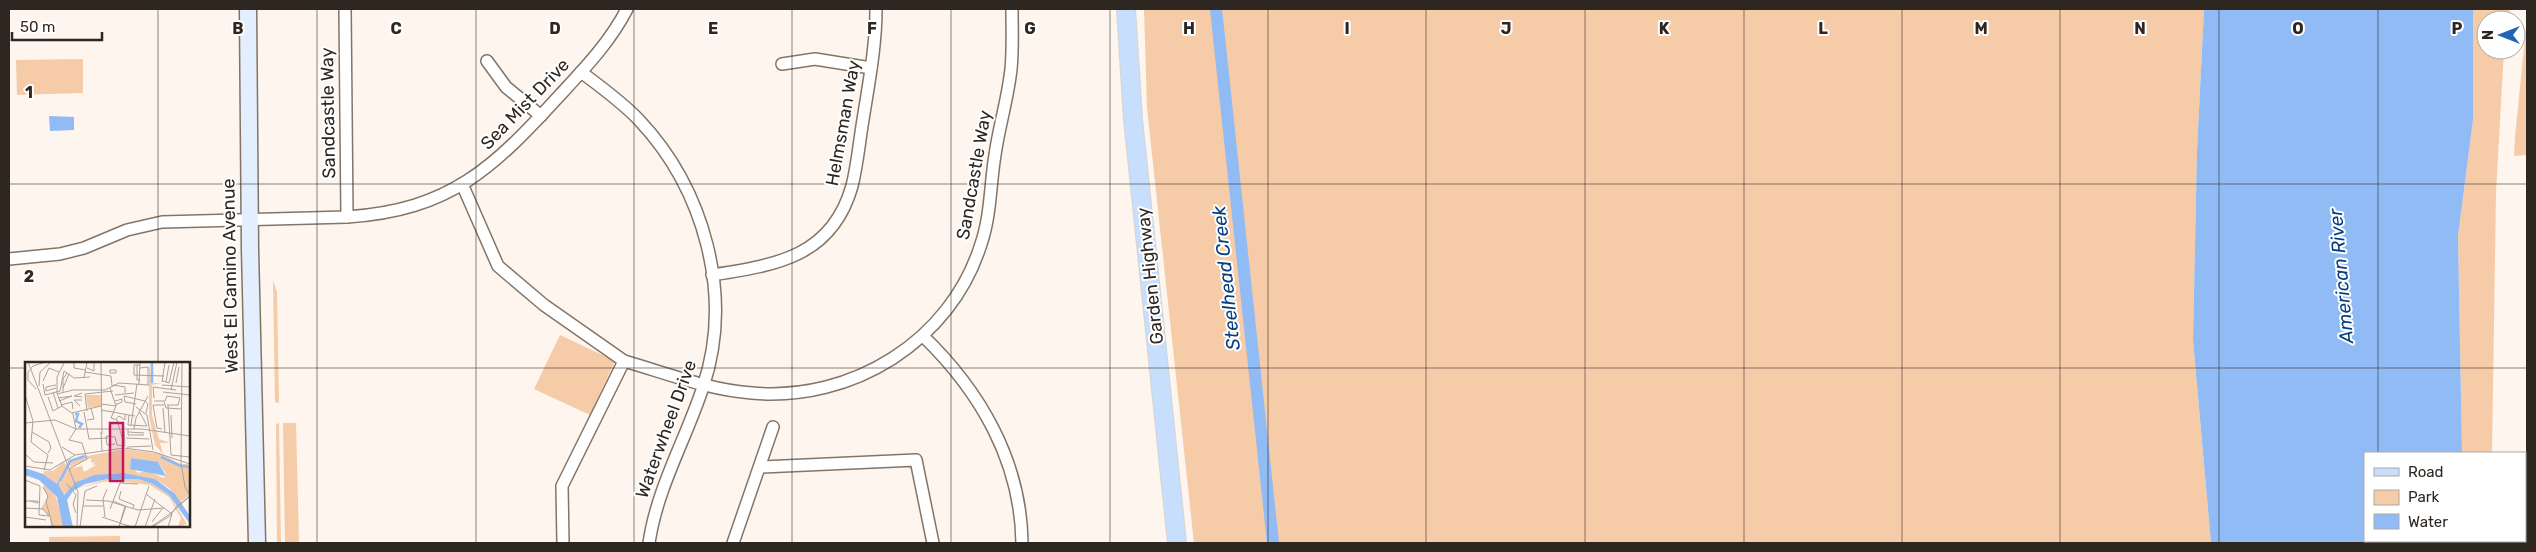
<svg xmlns="http://www.w3.org/2000/svg" width="2536" height="552" viewBox="0 0 2536 552" font-family="Rubik,sans-serif">
	<style>
		.green { fill: #f6cba7 }
		.water { fill: #90bbf5 }
		.lines { fill: none; stroke-linecap: round; stroke-linejoin: round }
		.canal { stroke: #90bbf5; stroke-width: 12 }
		.minor-casing { stroke: #857466; stroke-width: 14 }
		.secondary-casing { stroke: #857466; stroke-width: 19 }
		.primary-casing { stroke: #d5d4d3; stroke-width: 20 }
		.minor { stroke: #fff; stroke-width: 11 }
		.secondary { stroke: #e3eefe; stroke-width: 16 }
		.primary { stroke: #c7defd; stroke-width: 18 }
		.grid { fill: none; stroke: #2e2721; stroke-width: 1; stroke-opacity: 0.55 }
		.labels { text-anchor: middle; dominant-baseline: central; stroke-width: 4; stroke-linejoin: round; paint-order: stroke }
		.street-label { font-size: 18px; fill: #2e2721; stroke: #fff }
		.water-label { font-size: 19px; font-style: italic; fill: #033f82; stroke: #fff }
		.inset-river { fill: none; stroke: #90bbf5; stroke-width: 2.5 }
		.inset-road { fill: none; stroke: #aaa39c; stroke-width: 1 }
		.view { fill: #c2185b; fill-opacity: 0.15; stroke: #c2185b; stroke-width: 2.5 }
		.inset-edge { fill: none; stroke: #2e2721; stroke-width: 2.5 }
		.grid-label { font-size: 16px; text-anchor: middle; font-weight: bold; fill: #2e2721; stroke: #fff; stroke-width: 4; stroke-linejoin: round; paint-order: stroke }
	</style>
	<rect width="100%" height="100%" fill="#fdf5ee"/>
	<g class="green">
		<polygon points="1144,9 2204,9 2197,151 2193,340 2211,543 1194,543 1147,108"/>
		<polygon points="2473,9 2510,9 2508,20 2486,20 2486,50 2504,50 2496,192 2492,453 2462,453 2458,236 2473,120"/>
		<polygon points="2527,17 2527,155 2514,156 2515,137"/>
		<polygon points="83,59 83,93 17,95 16,60"/>
		<polygon points="273,280 277,292 279,403 275,402"/>
		<polygon points="560,335 615,361 590,415 534,389"/>
		<polygon points="279,423 281,543 277,543 276,424"/>
		<polygon points="283,423 296,423 299,543 285,543"/>
		<polygon points="120,536 120,543 49,543 49,537"/>
	</g>
	<g class="water">
		<polygon points="2204,9 2473,9 2473,120 2458,236 2462,453 2365,453 2365,541 2464,541 2464,543 2211,543 2193,340 2197,151"/>
		<polygon points="49,116 74,117 74,130 50,131"/>
	</g>
	<g class="lines">
		<polyline class="canal" points="1216,9 1273,543"/>
		<g class="minor-casing">
			<g id="minor">
				<polyline points="345,9 347,217"/>
				<polyline points="487,61 506,87 541,116"/>
				<polyline points="782,64 815,59 871,68"/>
				<path d="M 581,72 C 601,87 622,102 639,120 C 704,189 734,295 703,387 C 686,439 657,488 649,543"/>
				<polyline points="462,184 498,266 544,305 624,361"/>
				<path d="M 9,259 L 60,254 L 84,248 L 127,230 L 162,222 L 347,217 C 451,210 493,168 560,95 C 585,68 610,42 627,9"/>
				<path d="M 712,275 C 776,265 832,257 852,186 C 857,166 859,145 862,126 C 868,87 876,48 876,9"/>
				<path d="M 923,336 C 980,391 1021,461 1022,543"/>
				<polyline points="760,467 916,460 933,543"/>
				<path d="M 563,543 L 562,486 L 624,361 C 666,373 709,390 752,393 C 852,402 951,341 981,244 C 991,215 990,185 995,155 C 999,126 1008,98 1011,69 C 1013,49 1012,29 1012,9"/>
				<polyline points="733,543 773,427"/>
			</g>
		</g>
		<g class="secondary-casing">
			<polyline id="secondary" points="248,9 250,249 257,543"/>
		</g>
		<g class="primary-casing">
			<polyline id="primary" points="1126,9 1133,119 1177,543"/>
		</g>
		<use href="#minor" class="minor"/>
		<use href="#secondary" class="secondary"/>
		<use href="#primary" class="primary"/>
	</g>
	<path class="grid" d="M 158,9 L 158,363M 317,9 L 317,543M 476,9 L 476,543M 634,9 L 634,543M 792,9 L 792,543M 951,9 L 951,543M 1110,9 L 1110,543M 1268,9 L 1268,543M 1426,9 L 1426,543M 1585,9 L 1585,543M 1744,9 L 1744,543M 1902,9 L 1902,543M 2060,9 L 2060,543M 2219,9 L 2219,543M 2378,9 L 2378,453M 9,184 L 2527,184M 9,368 L 26,368M 189,368 L 2527,368M 158,526 L 158,543M 2378,541 L 2378,543"/>
	<g class="labels">
		<g class="street-label">
			<text transform="translate(525 104) rotate(-46)">Sea Mist Drive</text>
			<text transform="translate(328 113) rotate(-91)">Sandcastle Way</text>
			<text transform="translate(843 123) rotate(-80)">Helmsman Way</text>
			<text transform="translate(974 175) rotate(-80)">Sandcastle Way</text>
			<text transform="translate(230 276) rotate(-91)">West El Camino Avenue</text>
			<text transform="translate(1150 276) rotate(-96)">Garden Highway</text>
			<text transform="translate(666 429) rotate(-70)">Waterwheel Drive</text>
		</g>
		<g class="water-label">
			<text transform="translate(2341 276) rotate(-95)">American River</text>
			<text transform="translate(1226 278) rotate(-96)">Steelhead Creek</text>
		</g>
	</g>
	<g transform="translate(25 362)">
		<rect width="165" height="165" fill="#fdf5ee"/>
		<path d="M 124,0 L 127,21 L 137,21 L 127,23 L 127,53 L 134,77 L 145,81 L 135,81 L 138,92 L 130,83 L 124,54 ZM 61,33 L 76,33 L 76,44 L 63,46 ZM 99,87 L 137,92 L 155,102 L 165,102 L 165,133 L 155,140 L 144,126 L 130,117 L 90,111 L 55,118 L 38,133 L 34,124 L 35,117 L 32,122 L 18,112 L 19,109 L 28,109 L 39,100 L 44,107 L 57,104 L 59,110 L 71,103 L 66,102 L 71,101 L 66,100 L 66,96 L 45,105 L 42,98 ZM 106,96 L 134,101 L 141,112 L 139,116 L 122,109 L 113,111 L 110,108 L 114,107 L 105,107 ZM 83,117 L 113,117 L 128,122 L 144,133 L 162,162 L 153,165 L 156,156 L 144,135 L 125,123 L 87,118 L 53,126 ZM 20,123 L 31,135 L 39,165 L 26,165 L 25,155 L 16,146 L 23,135 L 18,125 Z" fill="#f6cba7" fill-rule="evenodd"/>
		<path d="M 106,96 L 133,100 L 141,114 L 105,107 ZM 0,106 L 18,112 L 32,122 L 35,116 L 34,124 L 39,133 L 51,120 L 70,113 L 98,111 L 130,117 L 150,132 L 165,154 L 165,162 L 144,133 L 128,122 L 113,117 L 83,117 L 60,122 L 48,129 L 42,138 L 48,165 L 38,165 L 32,135 L 14,118 L 0,113 Z" fill="#90bbf5"/>
		<path class="inset-river" d="M 127,0 L 127,21M 50,52 L 53,52 L 51,59 L 57,62 L 54,66M 136,95 L 156,104 L 165,105M 35,119 L 45,99 L 60,94"/>
		<path class="inset-road" d="M 3,0 L 53,130 L 52,165M 49,0 L 49,6 L 61,8M 76,0 L 77,72M 157,0 L 156,101 L 160,125 L 165,133M 39,1 L 32,15 L 32,31 L 37,44 L 48,52 L 51,67M 112,3 L 112,18 L 115,18M 115,3 L 109,3 L 109,13 L 139,14M 62,6 L 69,9 L 69,1M 115,6 L 123,5 L 123,23M 85,8 L 91,8 L 91,11 L 85,11 ZM 39,9 L 49,16 L 65,15M 60,10 L 86,14 L 87,24M 59,16 L 62,0M 18,19 L 24,6 L 34,10M 138,19 L 144,21 L 149,0M 137,20 L 140,0M 141,20 L 144,3M 151,21 L 154,5M 18,22 L 20,33 L 35,29 L 39,9M 31,23 L 21,25 L 21,29 L 31,26M 88,23 L 100,25 L 100,31M 114,23 L 115,0M 137,23 L 165,25M 14,24 L 15,10 L 26,0M 38,26 L 44,12M 85,26 L 91,44 L 86,56 L 92,58 L 97,75M 11,27 L 3,18 L 3,10 L 8,4 L 21,0M 146,28 L 152,0M 28,30 L 33,46M 138,30 L 165,33M 38,31 L 38,17 L 42,11M 57,31 L 49,34 L 57,35M 32,32 L 48,28 L 80,28 L 94,21 L 124,23M 0,33 L 8,59 L 6,80 L 23,93 L 19,108M 90,33 L 109,31M 142,34 L 155,36 L 153,43 L 142,43M 23,35 L 28,49 L 37,44M 33,36 L 47,34 L 34,39M 129,36 L 128,25 L 151,28M 90,39 L 97,37 L 97,40 L 90,43M 129,39 L 140,39 L 142,34M 139,40 L 141,46 L 157,47M 76,42 L 91,44M 111,42 L 100,40 L 99,34 L 120,39 L 123,42 L 121,51M 36,43 L 47,40 L 48,47M 143,43 L 146,93 L 165,95M 55,44 L 49,38 L 57,38M 111,45 L 122,53 L 128,88M 138,46 L 140,71M 76,48 L 110,54M 62,49 L 60,32 L 88,29M 114,49 L 122,64M 59,50 L 64,77 L 83,76M 47,51 L 76,44M 104,53 L 103,63 L 122,64M 146,53 L 147,76M 91,57 L 94,54 L 100,58 L 100,53M 62,58 L 69,57 L 66,46M 0,61 L 30,58 L 51,67 L 117,67 L 165,74M 106,63 L 112,22M 103,67 L 103,73 L 119,73M 109,67 L 111,56 L 123,34M 137,67 L 132,66 L 128,43 L 139,43M 7,70 L 24,80 L 26,86 L 23,91M 76,70 L 77,89M 103,70 L 119,71M 101,76 L 124,77M 90,82 L 82,83 L 81,74 L 90,75 L 92,83 L 100,84 L 99,69M 37,85 L 50,93M 102,85 L 126,84M 0,92 L 9,100 L 28,101M 0,104 L 25,108 L 50,93 L 99,86 L 129,90 L 165,102M 44,107 L 62,97 L 57,81 L 44,78 L 51,67M 0,118 L 15,124 L 14,153 L 24,154M 42,122 L 51,133 L 48,142 L 51,151M 18,125 L 23,134 L 21,140 L 28,165M 96,129 L 94,137 L 109,143 L 108,146M 121,132 L 139,146M 61,138 L 83,139 L 113,148 L 139,146 L 147,152 L 143,165M 0,139 L 13,139 L 13,141 L 5,139M 88,139 L 100,144 L 94,165M 58,144 L 78,144M 0,146 L 18,147 L 24,154M 85,147 L 95,121 L 113,122M 146,151 L 165,134M 0,155 L 21,158M 77,155 L 107,165M 80,155 L 78,137 L 82,127M 127,160 L 137,147M 55,165 L 60,129 L 72,124M 94,165 L 101,144M 110,165 L 124,124M 120,165 L 130,137M 126,165 L 146,151M 127,165 L 145,154 L 151,145 L 165,134"/>
		<path class="view" d="M 85,61 L 98,61 L 98,119 L 85,119 Z"/>
		<rect width="165" height="165" class="inset-edge"/>
	</g>
	<g class="grid-label">
		<text x="238" y="34">B</text>
		<text x="396" y="34">C</text>
		<text x="555" y="34">D</text>
		<text x="713" y="34">E</text>
		<text x="872" y="34">F</text>
		<text x="1030" y="34">G</text>
		<text x="1189" y="34">H</text>
		<text x="1347" y="34">I</text>
		<text x="1506" y="34">J</text>
		<text x="1664" y="34">K</text>
		<text x="1823" y="34">L</text>
		<text x="1981" y="34">M</text>
		<text x="2140" y="34">N</text>
		<text x="2298" y="34">O</text>
		<text x="2457" y="34">P</text>
		<text x="29" y="98">1</text>
		<text x="29" y="282">2</text>
	</g>
	<rect width="2536" height="552" fill="none" stroke="#2e2721" stroke-width="20"/>
	<rect x="2364" y="452" width="162" height="90" fill="#ffffff" stroke="#aba9a6"/>
	<rect x="2374" y="468" width="25" height="8" fill="#c7defd" stroke="#aba9a6"/>
	<text x="2408" y="477" font-size="15" fill="#2e2721">Road</text>
	<rect x="2374" y="490" width="25" height="15" fill="#f6cba7" stroke="#aba9a6"/>
	<text x="2408" y="502" font-size="15" fill="#2e2721">Park</text>
	<rect x="2374" y="514" width="25" height="15" fill="#90bbf5" stroke="#aba9a6"/>
	<text x="2408" y="527" font-size="15" fill="#2e2721">Water</text>
	<g transform="translate(2501 35) rotate(270)"><circle r="24" fill="#ffffff" stroke="#aba9a6"/>
	<path d="M0-4L9 19L0 12L-9 19Z" fill="#2364b5"/>
	<text y="-8" font-size="14" font-weight="bold" text-anchor="middle" fill="#2e2721">N</text>
	</g>
	<path d="M12 32v8h90v-8" fill="none" stroke="#2e2721" stroke-width="2.5"/>
	<text x="20" y="32" font-size="15" fill="#2e2721" stroke="#ffffff" stroke-width="4" paint-order="stroke">50 m</text>
</svg>
